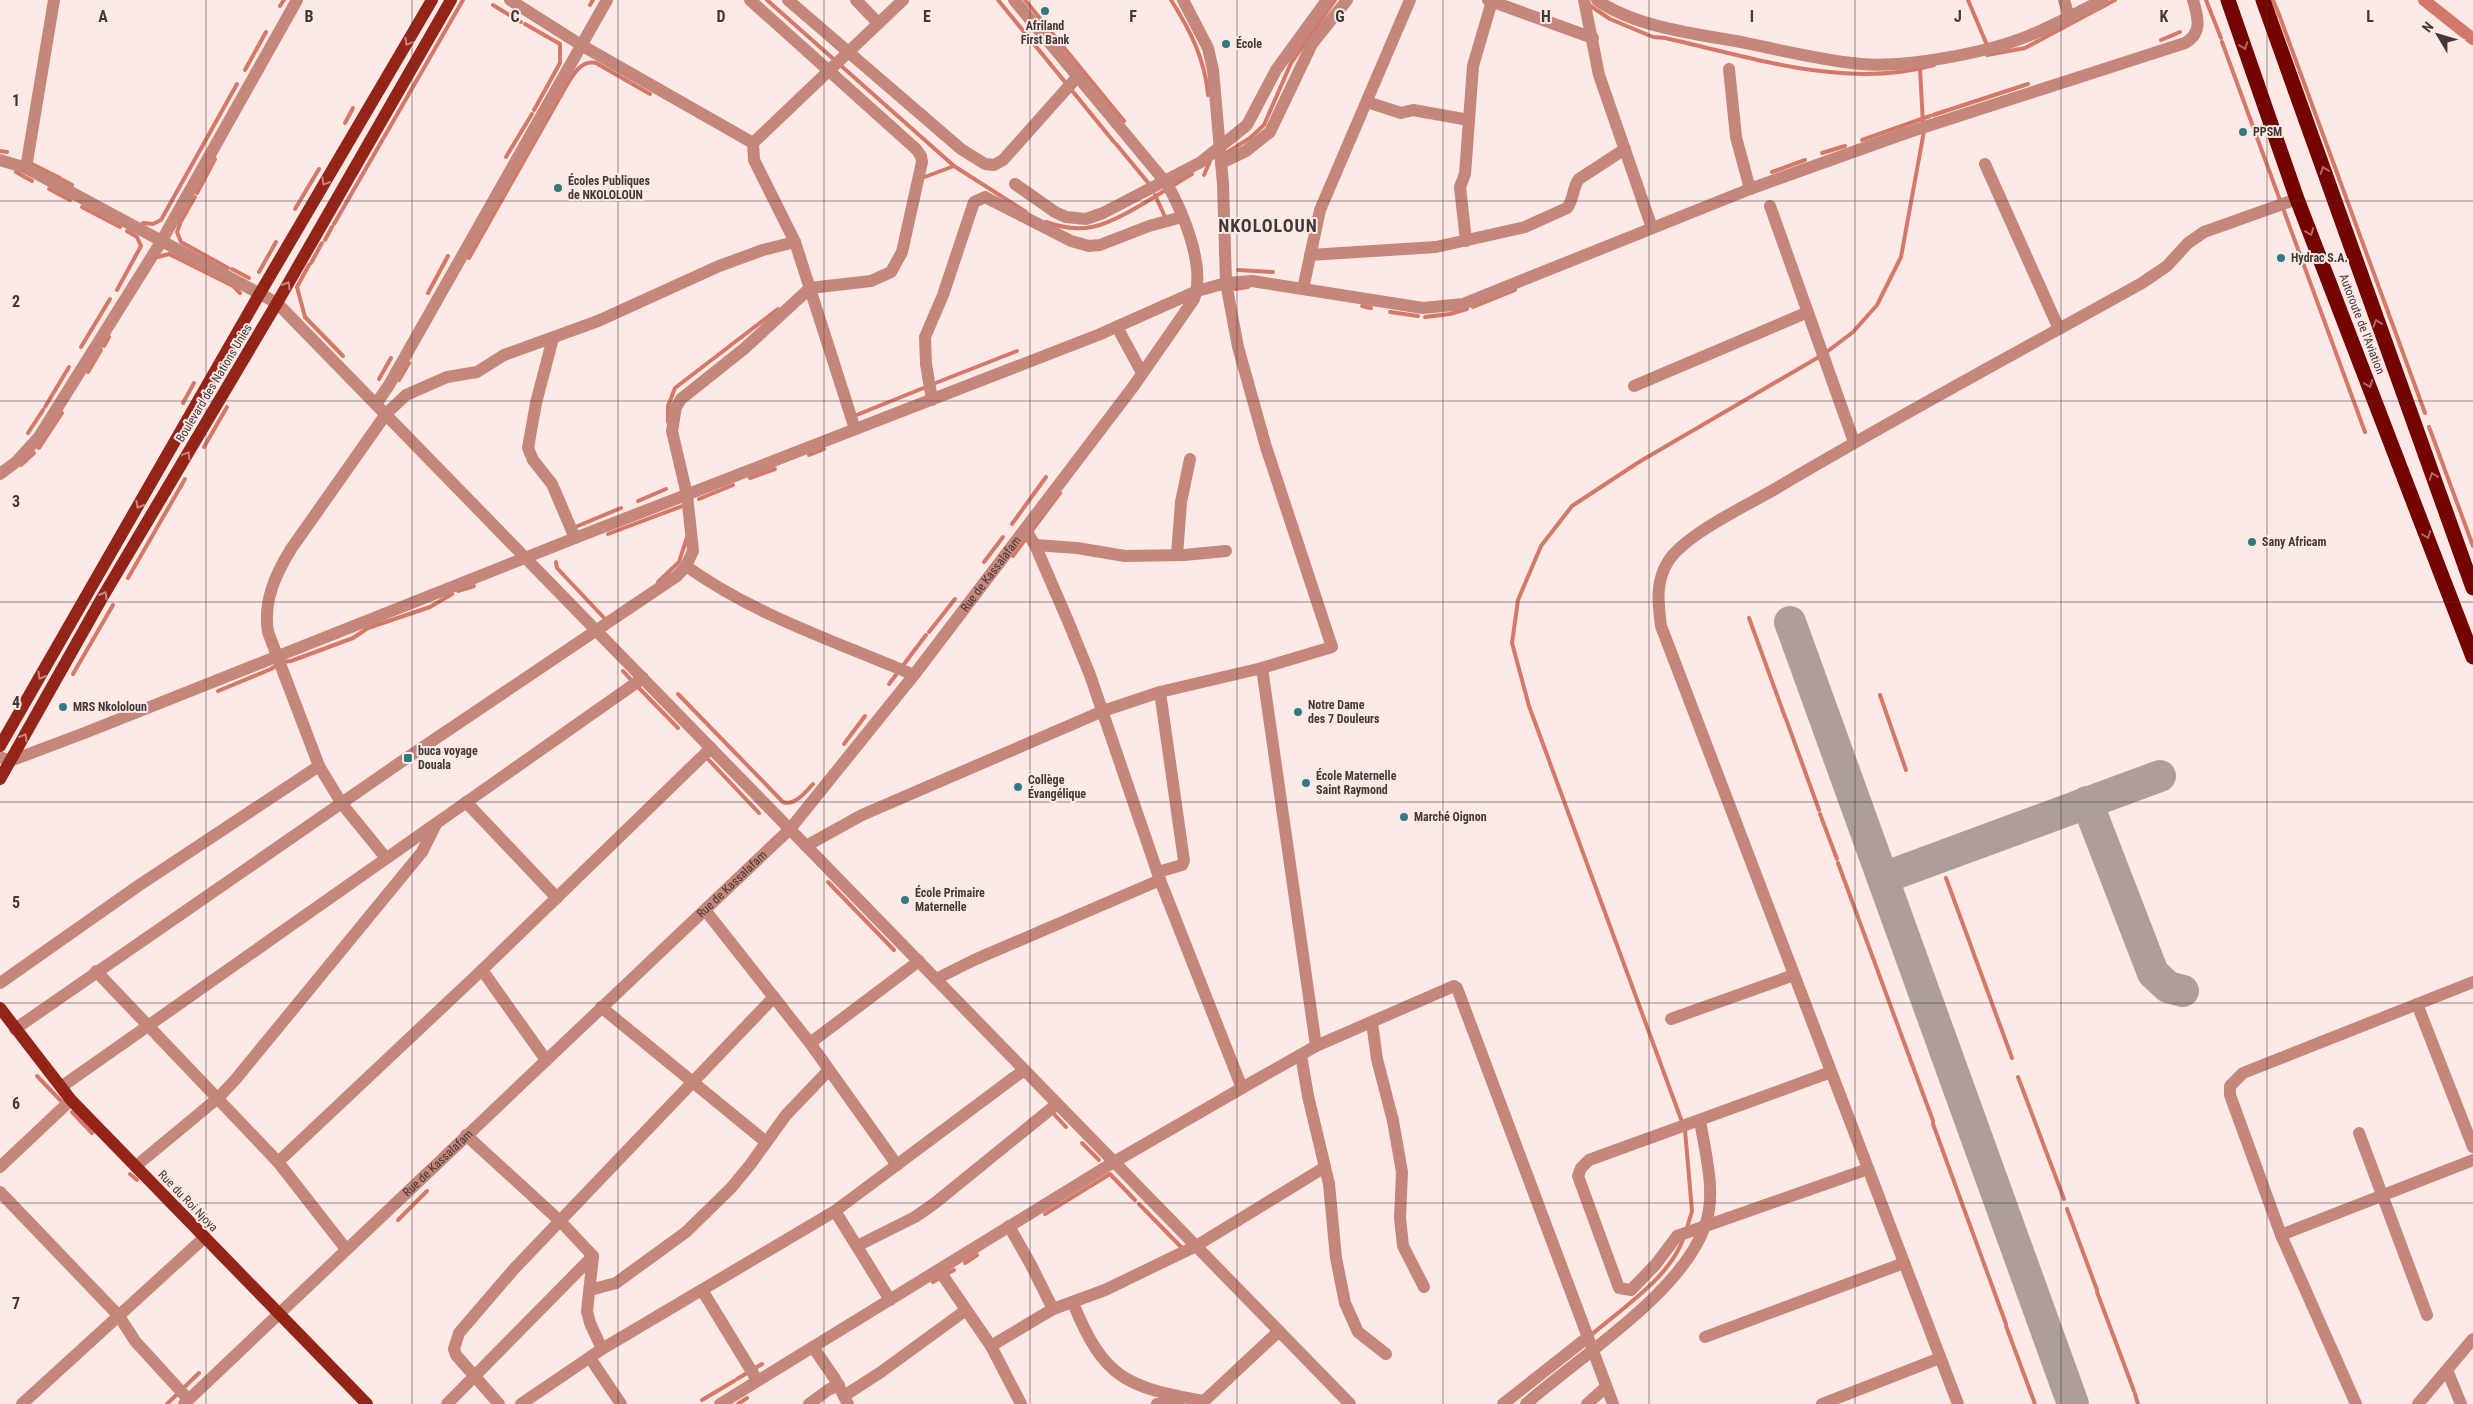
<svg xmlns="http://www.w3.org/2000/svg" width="2473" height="1404" viewBox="0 0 2473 1404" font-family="'Roboto Condensed',sans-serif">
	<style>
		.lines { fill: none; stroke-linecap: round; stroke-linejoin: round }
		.stream { stroke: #d4796a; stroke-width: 4 }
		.canal { stroke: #d4796a; stroke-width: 12 }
		.taxiway { stroke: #ad9e9c; stroke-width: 32 }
		.minor { stroke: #c5867b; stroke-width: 12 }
		.major { stroke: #942318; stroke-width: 12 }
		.highway { stroke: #740300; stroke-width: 15 }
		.oneway { stroke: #c8867e }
		.oneway2 { stroke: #b26a67 }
		.grid { fill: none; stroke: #413938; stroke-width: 1; stroke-opacity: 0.55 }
		.poi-dot { fill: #337985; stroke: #fde9e5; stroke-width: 2 }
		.labels { text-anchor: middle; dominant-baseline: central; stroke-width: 4; stroke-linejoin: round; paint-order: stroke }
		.poi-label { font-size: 12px; font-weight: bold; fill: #413938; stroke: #fde9e5; text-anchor: start }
		.street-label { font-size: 12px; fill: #413938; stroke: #fde9e5 }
		.district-label { font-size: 18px; font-weight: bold; letter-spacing: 1px; fill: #413938; stroke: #fde9e5 }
		.grid-label { font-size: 16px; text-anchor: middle; font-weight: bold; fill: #413938; stroke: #fde9e5; stroke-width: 4; stroke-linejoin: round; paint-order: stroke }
	</style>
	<rect width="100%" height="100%" fill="#fde9e5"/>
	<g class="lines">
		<g class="stream">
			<polyline points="767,0 954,166 1026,212"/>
			<polyline points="998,0 1114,142"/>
			<polyline points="1025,0 1124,121"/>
			<path d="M 1171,0 C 1190,30 1205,59 1208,95"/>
			<polyline points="1968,0 1987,45"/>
			<polyline points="2206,0 2221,38"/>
			<polyline points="2273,0 2280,17"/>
			<polyline points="493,5 521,22"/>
			<polyline points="590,5 593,0"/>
			<path d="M 1589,5 L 1610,19 L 1653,37 L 1665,38 C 1751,57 1846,90 1934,65"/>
			<polyline points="280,6 284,0"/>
			<polyline points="2281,20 2425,413"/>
			<polyline points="525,24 560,44 560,63 534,110"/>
			<polyline points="2161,40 2180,32"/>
			<polyline points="2222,42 2365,432"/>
			<polyline points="1987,55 2025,48 2115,0"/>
			<polyline points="1920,69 1923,124"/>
			<polyline points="245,70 266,32"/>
			<polyline points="1933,115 2028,84"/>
			<polyline points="345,123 353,108"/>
			<polyline points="1862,140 1930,116"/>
			<polyline points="1116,144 1150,185"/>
			<polyline points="0,151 7,152"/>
			<polyline points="1822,153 1845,146"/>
			<polyline points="1223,155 1250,138 1264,125 1291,63 1335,0"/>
			<polyline points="506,157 532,114"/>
			<polyline points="30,163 60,178"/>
			<polyline points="16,172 32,181"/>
			<polyline points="1772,172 1805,160"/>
			<polyline points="1204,175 1210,161"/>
			<polyline points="922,178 954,166"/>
			<polyline points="63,180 72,185"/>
			<polyline points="49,189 70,200"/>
			<polyline points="197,193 215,159"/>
			<polyline points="1155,195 1166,219"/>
			<polyline points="82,207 120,227"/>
			<polyline points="188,209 195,197"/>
			<polyline points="295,209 319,169"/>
			<path d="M 1046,222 C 1060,227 1077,230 1092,227 C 1119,222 1166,189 1192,174"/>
			<polyline points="143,223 153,224 161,220 237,84"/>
			<polyline points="180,223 187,211"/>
			<polyline points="180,224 177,232 181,242 228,268"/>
			<polyline points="334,224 463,0"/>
			<polyline points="325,240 332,227"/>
			<polyline points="158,257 169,254 233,286 240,293"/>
			<path d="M 469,258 L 564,90 C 571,78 580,59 596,63 L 650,94"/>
			<polyline points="311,263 322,243"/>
			<polyline points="309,265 297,287 305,317 343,356"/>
			<polyline points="232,269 249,278"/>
			<polyline points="1238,270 1273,272"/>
			<polyline points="259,272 276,242"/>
			<polyline points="1235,289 1248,287"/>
			<polyline points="117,290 141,246 137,237 127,231"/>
			<polyline points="428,293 448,256"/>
			<polyline points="1362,306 1371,308"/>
			<polyline points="1473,307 1515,290"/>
			<polyline points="1390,312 1418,316"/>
			<polyline points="1425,317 1450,314 1467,309"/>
			<polyline points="104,346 109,337"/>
			<polyline points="81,347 110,299"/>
			<polyline points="88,372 101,350"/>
			<polyline points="379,379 391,358"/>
			<polyline points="399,380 409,363"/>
			<polyline points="933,384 1017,351"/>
			<polyline points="183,403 194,383"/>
			<polyline points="45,407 69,367"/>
			<polyline points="854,416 926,387"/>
			<polyline points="668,422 668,406 675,388 778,309"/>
			<polyline points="2429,427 2473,546"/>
			<polyline points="28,433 43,410"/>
			<polyline points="204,447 227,407"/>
			<polyline points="39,448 62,413"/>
			<polyline points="809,455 824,449"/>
			<polyline points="21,465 34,453"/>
			<polyline points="750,478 775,469"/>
			<polyline points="699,499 733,485"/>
			<polyline points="638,501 666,489"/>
			<polyline points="1012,524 1046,477"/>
			<polyline points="573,528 621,508"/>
			<polyline points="608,534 685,505"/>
			<polyline points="1013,556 1060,493"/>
			<polyline points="556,562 557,568 607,621"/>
			<polyline points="984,562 1003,537"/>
			<polyline points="128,578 185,479"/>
			<polyline points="658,582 679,562 687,537"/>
			<polyline points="458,591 474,586"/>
			<polyline points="1749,618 1785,717"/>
			<polyline points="929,632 955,599"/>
			<polyline points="623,671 633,682"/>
			<polyline points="73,674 113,605"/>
			<polyline points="889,684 926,635"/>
			<polyline points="638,687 678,728"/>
			<polyline points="218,691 271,669 282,662 291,661 353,638 368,628 430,607 452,594"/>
			<path d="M 678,694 L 783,802 C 794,806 805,793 813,784"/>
			<polyline points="1880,695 1906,770"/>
			<polyline points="1786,719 1819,810"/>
			<polyline points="844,744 865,716"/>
			<polyline points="706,757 759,813"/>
			<polyline points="1820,814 1837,859"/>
			<polyline points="1838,863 1933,1121"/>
			<polyline points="1946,878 2012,1058"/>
			<polyline points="828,882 894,950"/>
			<polyline points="37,1076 63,1103"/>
			<polyline points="2018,1077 2064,1199"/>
			<polyline points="1051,1111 1066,1127"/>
			<polyline points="72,1112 92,1133"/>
			<polyline points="1933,1124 2006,1324"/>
			<polyline points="1082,1143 1099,1160"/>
			<polyline points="130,1174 137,1180"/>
			<polyline points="1139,1204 1183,1249"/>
			<polyline points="2067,1209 2097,1290"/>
			<polyline points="1045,1214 1110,1174 1135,1200"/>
			<polyline points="398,1220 427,1191"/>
			<polyline points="1686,1231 1692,1211 1685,1130 1529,706 1512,643 1518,600 1541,546 1572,506 1639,462 1824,354 1853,332 1877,305 1901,257 1924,131"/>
			<polyline points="965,1263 977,1255"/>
			<polyline points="933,1282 954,1270"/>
			<polyline points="2097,1292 2134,1391"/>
			<polyline points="2006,1326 2035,1404"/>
			<path d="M 1590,1336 C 1622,1308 1670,1278 1684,1237"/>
			<polyline points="737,1379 762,1364"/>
			<polyline points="2135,1394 2138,1404"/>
			<polyline points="702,1400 734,1381"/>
			<polyline points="167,1404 199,1373"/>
			<polyline points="738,1404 747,1398"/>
		</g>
		<polyline class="canal" points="2424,0 2473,39"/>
		<g class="taxiway">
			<polyline points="1790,622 2073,1404"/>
			<polyline points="2087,802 2153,973 2168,987 2183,991"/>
			<polyline points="1883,878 2160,776"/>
		</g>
		<g class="minor">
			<polyline points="510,0 581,45 753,143 754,160 795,242 855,429"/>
			<polyline points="788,0 961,149 985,164 994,165 1003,160 1078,76"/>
			<polyline points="856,0 878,23"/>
			<polyline points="1488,0 1593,38"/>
			<polyline points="1584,0 1599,75 1652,228"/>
			<path d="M 1597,0 C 1632,25 1688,33 1730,40 C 1774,48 1817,60 1861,64 C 1906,68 1986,53 2028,36 C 2054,26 2078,12 2103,0"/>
			<polyline points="2064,0 2069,17"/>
			<polyline points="1729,69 1736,137 1750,189"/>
			<polyline points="1367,102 1401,113 1413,110 1469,120"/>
			<polyline points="753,143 903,0"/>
			<polyline points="0,160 26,168 277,303 1350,1404"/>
			<polyline points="1221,163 1246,151 1270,132 1312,44 1347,0"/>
			<polyline points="1985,164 2059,329"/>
			<polyline points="26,168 54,0"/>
			<polyline points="1015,184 1055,212 1066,217 1086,219 1103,213 1201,162 1247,125 1276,70 1327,0"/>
			<polyline points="1770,206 1854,442"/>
			<polyline points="1466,241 1460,187 1465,174 1473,66 1492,1"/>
			<path d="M 1310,255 L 1436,247 L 1525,227 L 1567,208 C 1574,200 1572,188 1579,179 L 1625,149"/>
			<polyline points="1303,289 1320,210 1410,0"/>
			<polyline points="1117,327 1142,373"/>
			<polyline points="553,338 536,403 528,448 533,460 552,484 575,538"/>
			<polyline points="1634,386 1808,312"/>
			<polyline points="932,400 926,364 925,337 943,295 974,202 985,197 1071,241 1089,246 1100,245 1149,226 1182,217"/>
			<polyline points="376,404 389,385 607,0"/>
			<polyline points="0,474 16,462 39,437 161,242 297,0"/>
			<polyline points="1025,529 1035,545 1068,621 1090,675 1160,880 1242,1088"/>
			<polyline points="1035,545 1077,548 1125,556 1184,555 1226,551"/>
			<polyline points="1177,555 1181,502 1190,459"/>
			<path d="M 686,566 C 754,615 837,642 914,675"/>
			<polyline points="1262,668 1316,1046"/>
			<path d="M 0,757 L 10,761 L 87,732 L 575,538 L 1098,335 L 1197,291 L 1226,283 L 1252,281 L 1423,308 L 1463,304 L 1750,189 L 1906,133 L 2185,43 C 2203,33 2198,17 2193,0"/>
			<polyline points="466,802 557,898"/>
			<polyline points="806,846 862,815 1103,711 1160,692 1262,668 1332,647 1266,447 1238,347 1226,283 1223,184 1213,70 1208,48 1183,0"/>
			<path d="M 386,858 L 342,804 L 319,766 L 268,632 C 263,602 275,575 291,549 L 386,414 L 406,395 L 447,377 L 477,372 L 504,355 L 598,321 L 719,266 L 763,250 L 795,242"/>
			<polyline points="1158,872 1182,865 1184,861 1160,692"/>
			<polyline points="705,910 810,1043 897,1165"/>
			<polyline points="482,970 546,1060"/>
			<polyline points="96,971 278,1162 346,1249"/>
			<polyline points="936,979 974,960 1160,880"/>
			<polyline points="0,983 138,886 319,766"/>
			<polyline points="2417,1004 2473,1147"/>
			<polyline points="601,1007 766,1142"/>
			<polyline points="1671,1019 1794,975"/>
			<polyline points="1372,1023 1377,1059 1393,1121 1402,1172 1400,1218 1403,1246 1424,1287"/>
			<polyline points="15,1029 398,764 677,576 686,566 693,551 687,495 672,431 676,407 681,399 745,348 810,288 871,281 891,272 902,252 922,162 921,156 916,149 750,0"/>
			<polyline points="810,1043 919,961"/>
			<polyline points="1301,1055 1308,1096 1329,1184 1336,1258 1345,1303 1358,1332 1386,1354"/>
			<polyline points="1831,1072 1589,1160 1581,1168 1578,1176 1619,1288 1631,1290 1656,1264 1677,1236 1868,1169"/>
			<polyline points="61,1087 643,678"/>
			<polyline points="2359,1133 2427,1315"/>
			<polyline points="466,1135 561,1222 593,1256 587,1311 590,1323 602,1349"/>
			<polyline points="278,1162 482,970 711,748"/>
			<polyline points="136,1166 218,1098 235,1080 422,852 436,824"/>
			<polyline points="0,1167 71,1100"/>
			<polyline points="0,1192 119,1316 135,1341 188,1399"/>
			<polyline points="835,1211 890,1300"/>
			<polyline points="1009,1226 1031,1265 1053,1309"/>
			<polyline points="2281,1235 2473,1160"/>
			<polyline points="857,1246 915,1217 935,1203 1057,1104"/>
			<polyline points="939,1270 991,1346 1021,1404"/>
			<polyline points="590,1290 616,1283 686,1232 731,1188 750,1165 786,1115 829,1070"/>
			<polyline points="702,1290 757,1380"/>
			<path d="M 1073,1303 C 1104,1379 1126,1387 1204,1401"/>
			<polyline points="1705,1337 1904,1263"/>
			<polyline points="991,1346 1053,1309 1105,1290 1196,1246 1325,1167"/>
			<polyline points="813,1347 835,1379 848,1404"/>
			<polyline points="590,1358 621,1404"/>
			<polyline points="2447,1370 2461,1404"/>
			<polyline points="844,1396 881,1372 966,1310"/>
			<polyline points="22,1404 205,1237"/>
			<path id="s1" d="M 184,1404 L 790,829 L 914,675 L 1025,529 L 1133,387 L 1194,299 C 1206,267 1183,212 1167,184 L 1014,0"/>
			<polyline points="447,1404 593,1256"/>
			<polyline points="499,1404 456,1355 454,1349 459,1333 514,1269 774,997"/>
			<polyline points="521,1404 602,1349 835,1211 1024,1070"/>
			<polyline points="720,1404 1114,1162 1242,1088 1316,1046 1454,986 1457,988 1613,1404"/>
			<polyline points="809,1404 828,1390 839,1385"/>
			<polyline points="1157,1404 1179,1401"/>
			<polyline points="1201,1404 1279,1331"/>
			<polyline points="1503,1404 1588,1337"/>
			<path d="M 1526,1404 C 1580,1356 1681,1294 1705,1226 C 1717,1193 1705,1153 1700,1120"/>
			<polyline points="1587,1404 1606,1387"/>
			<polyline points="1822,1404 1940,1358"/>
			<path d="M 1958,1404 L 1661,626 C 1658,603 1655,581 1669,560 C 1688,533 1746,506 1775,489 C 1896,417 2020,351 2142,283 L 2167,266 L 2188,243 L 2204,232 L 2297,199"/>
			<polyline points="2356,1404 2281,1235 2230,1095 2230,1086 2243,1073 2473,982"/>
			<polyline points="2418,1404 2473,1339"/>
		</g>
		<g class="major">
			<polyline points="0,746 260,293 432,0"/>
			<polyline points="0,779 102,598 277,303 451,0"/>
			<polyline points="0,1008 71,1100 367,1404"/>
		</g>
		<g class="highway">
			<polyline points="2228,0 2297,199 2473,657"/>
			<polyline points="2263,0 2473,588"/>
		</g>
	</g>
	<defs><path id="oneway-chevron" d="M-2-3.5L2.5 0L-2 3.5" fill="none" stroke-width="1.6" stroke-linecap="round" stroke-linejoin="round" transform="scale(1.25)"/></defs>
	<g class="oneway">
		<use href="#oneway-chevron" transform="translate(408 42) rotate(120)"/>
		<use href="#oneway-chevron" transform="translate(325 182) rotate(121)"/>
		<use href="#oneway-chevron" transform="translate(287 285) rotate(-60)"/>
		<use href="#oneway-chevron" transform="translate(187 455) rotate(-59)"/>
		<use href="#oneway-chevron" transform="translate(139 505) rotate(120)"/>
		<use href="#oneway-chevron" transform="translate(104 595) rotate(-60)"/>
		<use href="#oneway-chevron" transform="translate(41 676) rotate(120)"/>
		<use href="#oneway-chevron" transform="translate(24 737) rotate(-61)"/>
	</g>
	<g class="oneway2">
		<use href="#oneway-chevron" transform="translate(2244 46) rotate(70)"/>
		<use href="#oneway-chevron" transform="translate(2324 170) rotate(-109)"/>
		<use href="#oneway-chevron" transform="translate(2310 232) rotate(69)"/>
		<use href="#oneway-chevron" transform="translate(2377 323) rotate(-109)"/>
		<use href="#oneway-chevron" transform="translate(2369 384) rotate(69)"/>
		<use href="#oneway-chevron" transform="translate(2433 476) rotate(-110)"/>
		<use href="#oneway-chevron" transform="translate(2427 535) rotate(69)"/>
	</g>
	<path class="grid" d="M 206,0 L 206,1404M 412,0 L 412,1404M 618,0 L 618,1404M 824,0 L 824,1404M 1030,0 L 1030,1404M 1237,0 L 1237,1404M 1443,0 L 1443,1404M 1649,0 L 1649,1404M 1855,0 L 1855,1404M 2061,0 L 2061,1404M 2267,0 L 2267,1404M 0,201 L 2473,201M 0,401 L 2473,401M 0,602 L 2473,602M 0,802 L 2473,802M 0,1003 L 2473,1003M 0,1203 L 2473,1203"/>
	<g class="poi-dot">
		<circle cx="1045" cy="11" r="5"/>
		<circle cx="1226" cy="44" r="5"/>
		<circle cx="2243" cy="132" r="5"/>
		<circle cx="558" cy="188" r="5"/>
		<circle cx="2281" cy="258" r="5"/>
		<circle cx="2252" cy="542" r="5"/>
		<circle cx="63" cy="707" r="5"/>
		<circle cx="1298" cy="712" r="5"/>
		<rect x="403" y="753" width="10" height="10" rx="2.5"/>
		<circle cx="1306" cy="783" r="5"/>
		<circle cx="1018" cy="787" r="5"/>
		<circle cx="1404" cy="817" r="5"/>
		<circle cx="905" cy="900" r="5"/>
	</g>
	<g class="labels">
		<g class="poi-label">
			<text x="1045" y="26" text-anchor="middle">Afriland<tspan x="1045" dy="14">First Bank</tspan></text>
			<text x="1236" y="44">École</text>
			<text x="2253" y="132">PPSM</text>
			<text x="568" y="181">Écoles Publiques<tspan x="568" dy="14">de NKOLOLOUN</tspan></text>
			<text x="2291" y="258">Hydrac S.A.</text>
			<text x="2262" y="542">Sany Africam</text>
			<text x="1308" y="705">Notre Dame<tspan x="1308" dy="14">des 7 Douleurs</tspan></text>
			<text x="73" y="707">MRS Nkololoun</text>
			<text x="418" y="751">buca voyage<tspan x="418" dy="14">Douala</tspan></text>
			<text x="1316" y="776">École Maternelle<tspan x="1316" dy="14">Saint Raymond</tspan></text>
			<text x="1028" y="780">Collège<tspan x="1028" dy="14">Évangélique</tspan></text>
			<text x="1414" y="817">Marché Oignon</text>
			<text x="915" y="893">École Primaire<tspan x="915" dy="14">Maternelle</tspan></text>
		</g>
		<g class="street-label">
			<text transform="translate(2362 324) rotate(69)">Autoroute de l'Aviation</text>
			<text transform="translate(214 383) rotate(-59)">Boulevard des Nations Unies</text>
			<text stroke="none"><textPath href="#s1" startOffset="1160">Rue de Kassalafam</textPath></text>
			<text stroke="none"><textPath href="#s1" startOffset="755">Rue de Kassalafam</textPath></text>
			<text stroke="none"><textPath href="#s1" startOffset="350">Rue de Kassalafam</textPath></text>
			<text transform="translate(188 1201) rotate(46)">Rue du Roi Njoya</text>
		</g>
		<g class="district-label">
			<text x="1268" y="225">NKOLOLOUN</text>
		</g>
	</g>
	<g class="grid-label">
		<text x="103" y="22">A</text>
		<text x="309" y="22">B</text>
		<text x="515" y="22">C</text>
		<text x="721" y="22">D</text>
		<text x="927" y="22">E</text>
		<text x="1133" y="22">F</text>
		<text x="1340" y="22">G</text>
		<text x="1546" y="22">H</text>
		<text x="1752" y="22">I</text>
		<text x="1958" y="22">J</text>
		<text x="2164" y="22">K</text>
		<text x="2370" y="22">L</text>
		<text x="16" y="106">1</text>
		<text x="16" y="307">2</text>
		<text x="16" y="507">3</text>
		<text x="16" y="708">4</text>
		<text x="16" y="908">5</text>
		<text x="16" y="1109">6</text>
		<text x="16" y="1309">7</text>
	</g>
	<g transform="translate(2438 35) rotate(308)" stroke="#fde9e5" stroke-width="4" paint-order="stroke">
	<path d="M0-4L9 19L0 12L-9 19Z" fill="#413938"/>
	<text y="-8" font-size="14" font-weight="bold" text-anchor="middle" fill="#413938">N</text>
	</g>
</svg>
